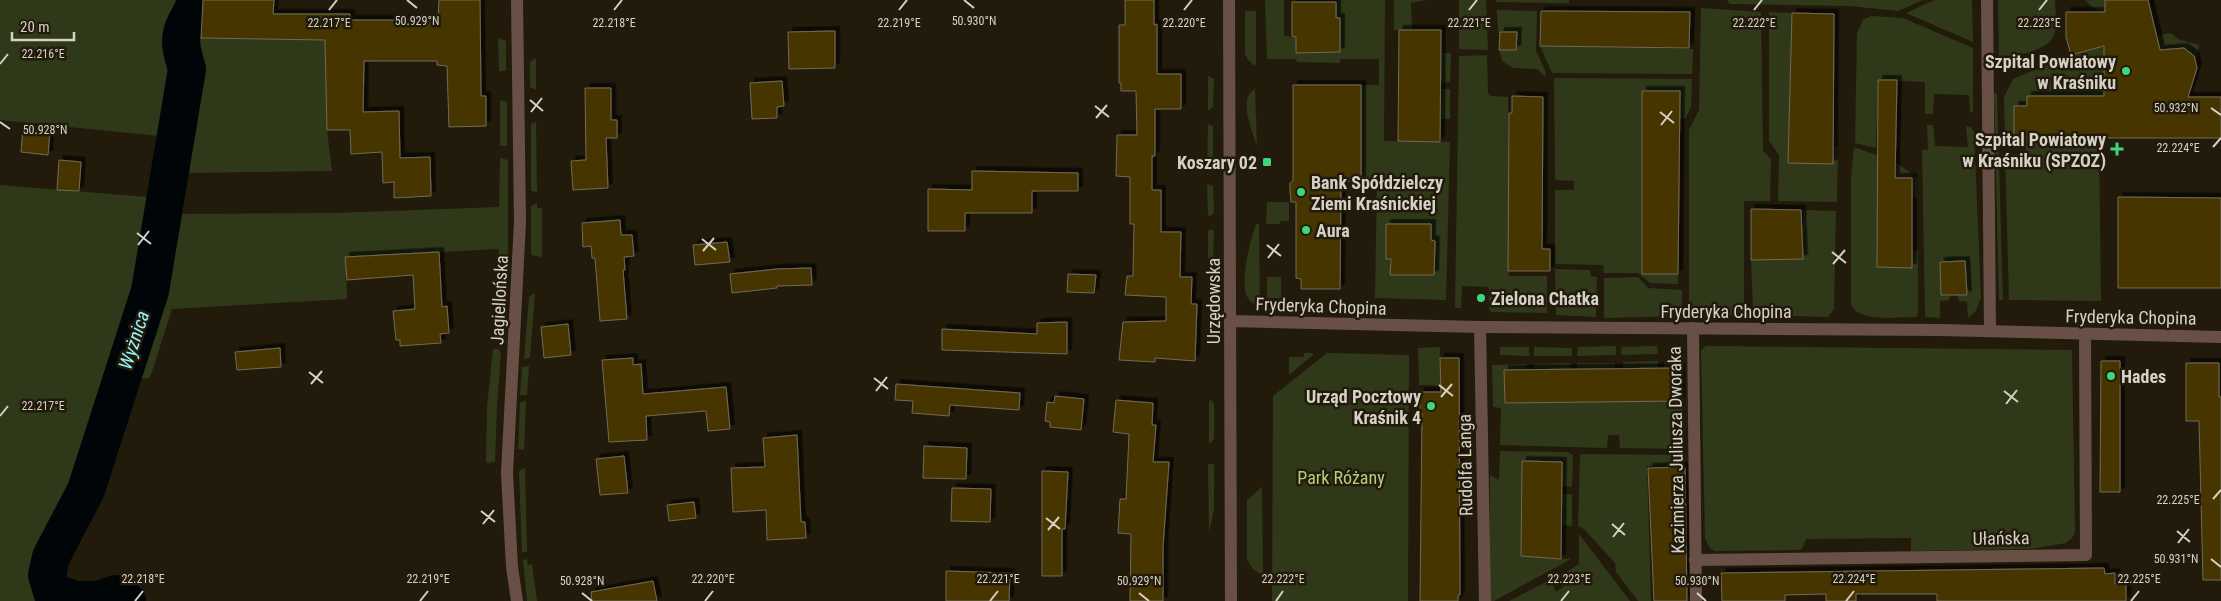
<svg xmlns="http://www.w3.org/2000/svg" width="2221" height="601" viewBox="0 0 2221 601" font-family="'Roboto Condensed',sans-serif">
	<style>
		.green { fill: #2f391a; fill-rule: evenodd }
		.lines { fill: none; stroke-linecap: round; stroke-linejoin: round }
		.river { stroke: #000608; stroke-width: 38 }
		.building { fill: #473504; stroke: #726a58; filter: url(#shadow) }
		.minor { stroke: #695047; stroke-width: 12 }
		.ticks { fill: none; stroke: #d5d1c7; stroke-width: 2 }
		.poi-dot { fill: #3ed77d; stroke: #221b0b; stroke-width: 2 }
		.labels { text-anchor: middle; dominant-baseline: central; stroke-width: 5; stroke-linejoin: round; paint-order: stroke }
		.poi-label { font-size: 18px; font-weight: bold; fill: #d5d1c7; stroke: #221b0b; text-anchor: end }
		.street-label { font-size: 18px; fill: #d5d1c7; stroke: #221b0b }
		.park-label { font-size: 18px; fill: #b3cf7b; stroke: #221b0b }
		.water-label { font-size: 19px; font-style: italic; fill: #95f4fb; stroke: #221b0b }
		.ticks-label { font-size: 12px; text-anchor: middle; fill: #d5d1c7; stroke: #221b0b; stroke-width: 5; stroke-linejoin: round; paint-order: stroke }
	</style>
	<defs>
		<filter id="shadow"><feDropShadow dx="4.5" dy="-4.5" stdDeviation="0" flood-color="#0009"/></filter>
	</defs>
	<rect width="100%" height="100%" fill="#221b0b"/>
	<g class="green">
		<polygon points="0,0 203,0 202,38 325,40 327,130 332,171 184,173 174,214 333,213 499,207 500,158 508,160 508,256 502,329 495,330 499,290 499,249 346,257 347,299 172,309 150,378 127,380 86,490 51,557 47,575 52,592 75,600 98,600 116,594 127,601 0,601 0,185 160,198 169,137 0,120"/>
		<path d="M 1265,0 L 1284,0 L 1284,36 L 1296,37 L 1297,53 L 1340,52 L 1340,18 L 1336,18 L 1336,0 L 1385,0 L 1384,141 L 1450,142 L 1446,300 L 1375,298 L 1377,180 L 1361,181 L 1361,85 L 1379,85 L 1379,59 L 1340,59 L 1340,63 L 1297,62 L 1296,59 L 1267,59 ZM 1386,224 L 1431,224 L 1431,240 L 1435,241 L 1434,275 L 1391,275 Z"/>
		<polygon points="1394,0 1427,0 1411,3 1412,30 1394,30"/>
		<polygon points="1459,0 1486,0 1488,50 1459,49"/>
		<polygon points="1496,0 1569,0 1569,3 1496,2"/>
		<polygon points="1727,0 1923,0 1898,11 1850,6 1730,4"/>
		<polygon points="1934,0 1972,0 1973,42 1906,13"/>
		<path d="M 1998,0 L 2055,0 C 2055,10 2058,26 2054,35 C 2049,50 2020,54 2006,59 L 1999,58 Z"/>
		<polygon points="2085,0 2105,0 2105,13 2093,8"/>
		<polygon points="1701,8 1761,12 1763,151 1771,159 1770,201 1744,201 1744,315 1696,315 1689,309 1689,130 1699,110"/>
		<polygon points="1497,10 1537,11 1536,51 1545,70 1546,77 1537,69 1513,68 1502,61 1499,50 1516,50 1517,33 1498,33"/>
		<polygon points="1245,11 1256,11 1256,64 1255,66 1248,60 1245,54"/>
		<polygon points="1769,12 1792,13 1788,163 1833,164 1833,147 1838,147 1837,202 1778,201 1779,155 1769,141"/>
		<polygon points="1871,16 1903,18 1973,48 1973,112 1970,113 1969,95 1934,94 1933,114 1925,114 1925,82 1878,80 1876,148 1855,143 1857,33 1863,20"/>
		<path d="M 2171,33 L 2178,39 L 2199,45 L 2196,62 C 2191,49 2180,45 2167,51 L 2160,67 L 2158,35 Z"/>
		<polygon points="498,38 506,41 506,71 499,71"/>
		<polygon points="1540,46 1693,49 1692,74 1552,73"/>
		<polygon points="2101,47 2104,48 2104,88 2106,88 2106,96 2028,96 2027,106 2015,106 2014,147 2005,147 2004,97 2013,79 2071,55"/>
		<polygon points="1441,53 1451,53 1450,82 1440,83"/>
		<polygon points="1487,55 1488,93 1491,96 1508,97 1509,276 1547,276 1547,313 1491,312 1489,309 1489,287 1462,286 1461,308 1455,308 1459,56"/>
		<polygon points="536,58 536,90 530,87 530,62"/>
		<polygon points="1208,76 1214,79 1213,107 1208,111"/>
		<polygon points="1554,78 1692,79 1691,107 1685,119 1680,119 1642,92 1642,274 1678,274 1678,284 1650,283 1638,273 1604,273 1603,265 1555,264 1555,190 1574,190 1574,181 1555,180"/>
		<path d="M 1255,89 L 1257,146 C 1253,132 1237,98 1255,89 Z"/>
		<polygon points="1441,89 1450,89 1450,119 1440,119"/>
		<polygon points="1994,93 1997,93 2003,300 1999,300"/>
		<polygon points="500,100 507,102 507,146 500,146"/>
		<polygon points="536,122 537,192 531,191 531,124"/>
		<polygon points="1208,124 1213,126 1213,167 1207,170"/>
		<polygon points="1927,125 1933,125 1935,146 1968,147 1966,126 1971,127 1974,132 1981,298 1975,312 1968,318 1967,302 1959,301 1957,295 1967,295 1965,261 1940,262 1941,295 1950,295 1949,300 1940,301 1940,318 1925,317 1922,150 1928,150"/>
		<polygon points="2026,138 2099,138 2101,301 2009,300 2005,155 2026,154"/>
		<path d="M 1854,147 L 1896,162 L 1917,178 L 1917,198 L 1912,197 L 1912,178 L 1878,178 L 1877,267 L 1912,268 L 1912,251 L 1918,251 L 1918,313 L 1916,317 C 1898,317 1858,323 1851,304 L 1851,178 Z"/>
		<polygon points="1207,184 1213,186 1214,213 1210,216 1208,215"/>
		<polygon points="1267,202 1289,202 1289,221 1280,221 1280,224 1266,224"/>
		<polygon points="537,203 537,208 542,208 542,257 531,255 531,206"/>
		<polygon points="1803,210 1836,211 1834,309 1828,317 1758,315 1753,310 1751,260 1803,259"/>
		<path d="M 1256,224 L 1259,224 L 1260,308 C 1254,305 1248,300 1246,294 C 1241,276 1250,241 1256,224 Z"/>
		<polygon points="1211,229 1214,231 1213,262 1211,264 1208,262 1208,231"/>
		<polygon points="1555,269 1590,270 1591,276 1597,277 1596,317 1556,315"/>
		<polygon points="1209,273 1213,275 1214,312 1212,316 1209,315"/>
		<rect x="1267" y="277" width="14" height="21"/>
		<polygon points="1638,277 1648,288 1682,290 1682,316 1604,318 1604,278"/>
		<polygon points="535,293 530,358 524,359 529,297"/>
		<polygon points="1268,305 1301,305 1288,312 1268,311"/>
		<polygon points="1616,346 1616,355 1577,356 1578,347"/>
		<polygon points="1657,346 1658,354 1621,355 1622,347"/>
		<polygon points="1706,346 2072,350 2075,533 2072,538 2066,543 2030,549 1911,551 1911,538 1806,539 1802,549 1796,550 1715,551 1710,548 1705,539 1701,350"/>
		<polygon points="1440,347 1440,369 1459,369 1459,386 1419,385 1418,348"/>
		<polygon points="1500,347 1529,347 1529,356 1500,355"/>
		<polygon points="1534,347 1572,348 1572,356 1534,356"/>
		<polygon points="493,349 498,349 501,353 497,406 495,462 486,463 487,407"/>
		<polygon points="1304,353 1313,353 1313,355 1289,375 1289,357 1304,357"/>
		<polygon points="1327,353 1409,355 1408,601 1272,601 1273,396"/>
		<polygon points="1658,361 1658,368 1623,369 1623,362"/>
		<polygon points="1681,361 1684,449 1620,448 1619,435 1608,435 1607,448 1500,445 1501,408 1493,407 1492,365 1527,364 1527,370 1504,370 1505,403 1680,401 1680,368 1664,368 1664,362"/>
		<polygon points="1571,363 1571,369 1534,370 1534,364"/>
		<rect x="1577" y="363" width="38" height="6"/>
		<polygon points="529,366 527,395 520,395 522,367"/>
		<polygon points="1212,400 1214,405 1214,439 1209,444 1209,401"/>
		<polygon points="526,401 524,450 518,449 520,402"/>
		<polygon points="1500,451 1567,452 1573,455 1572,487 1562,486 1562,462 1522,461 1521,556 1571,559 1494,601 1490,601 1490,475 1499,480"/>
		<polygon points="1580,454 1684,455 1684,466 1647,466 1651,601 1638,601 1616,572 1615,563 1584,529 1578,526"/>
		<polygon points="1208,464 1214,464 1214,509 1209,532"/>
		<polygon points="525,468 527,552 522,552 519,471"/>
		<polygon points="1262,487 1263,576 1252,568 1247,559 1247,500"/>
		<polygon points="1562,494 1572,494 1572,526 1561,525"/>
		<polygon points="1579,534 1630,601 1509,601 1550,580 1556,592 1564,586 1560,576 1579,564"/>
		<polygon points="527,559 528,565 532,564 537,601 527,601 523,560"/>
	</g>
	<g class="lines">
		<path class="river" d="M 127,601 L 116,594 L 98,600 L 75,600 L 52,592 L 47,575 L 51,557 L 86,490 L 150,291 L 187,69 C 184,58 179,45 182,33 C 185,21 194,12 196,0"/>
	</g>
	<g class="building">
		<polygon points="203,0 274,0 273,14 350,14 350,20 438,20 439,0 480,0 481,96 486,96 486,126 449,127 447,66 437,65 437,61 364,61 363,112 399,111 400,158 430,157 431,196 394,198 394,182 383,183 382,152 351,154 350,130 327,130 325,40 201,38"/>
		<polygon points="1125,0 1154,0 1154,25 1157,24 1157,74 1181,74 1181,109 1155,109 1155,156 1152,156 1152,190 1161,190 1161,232 1181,232 1180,277 1192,277 1191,304 1197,304 1195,361 1155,358 1155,362 1119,360 1123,322 1166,321 1166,297 1125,295 1127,276 1133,276 1134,224 1130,224 1130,177 1116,176 1117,135 1137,135 1136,91 1121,91 1121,83 1119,83 1119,25 1125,25"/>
		<polygon points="2105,0 2148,0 2160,50 2184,48 2194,56 2197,68 2188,97 2221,97 2221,138 2014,138 2014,106 2027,106 2027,96 2104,96 2104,46 2071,55 2066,37 2066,12 2105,12"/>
		<polygon points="1292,2 1336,2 1336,18 1340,18 1340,52 1296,53 1296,37 1292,36"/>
		<polygon points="1541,11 1690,12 1689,48 1540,46"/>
		<polygon points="1792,13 1834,14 1833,164 1788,163"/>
		<polygon points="1399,30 1441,30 1440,142 1398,141"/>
		<polygon points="835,31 835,68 789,69 788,32"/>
		<polygon points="1500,32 1517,32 1516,50 1499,50"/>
		<polygon points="1878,80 1897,80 1895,178 1912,178 1912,268 1877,267"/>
		<polygon points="782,81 784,106 777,107 777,118 752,119 750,83"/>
		<polygon points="1293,85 1361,85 1361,181 1341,181 1340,289 1301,289 1301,279 1296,278 1296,202 1291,202 1290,190 1290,183 1293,181"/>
		<polygon points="585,88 611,88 611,120 617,120 617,138 606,138 608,188 573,190 571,161 586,160"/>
		<polygon points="1642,91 1680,91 1678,274 1642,274"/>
		<polygon points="1512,96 1543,97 1542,249 1550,249 1550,271 1508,271 1509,113 1512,113"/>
		<polygon points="23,128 50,130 48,155 21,152"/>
		<polygon points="59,160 81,162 79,191 57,190"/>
		<polygon points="972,171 1078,173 1078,191 1032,191 1032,213 965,213 965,231 928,231 928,189 972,190"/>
		<polygon points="2118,197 2221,198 2221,288 2118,288"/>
		<polygon points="1751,209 1801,210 1803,259 1751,260"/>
		<polygon points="620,220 621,235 632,235 634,256 624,257 625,270 623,270 627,319 600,321 595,258 592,258 591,246 583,247 582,223"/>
		<polygon points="1386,224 1431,224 1431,240 1435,241 1434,275 1390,275 1391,259 1386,259"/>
		<polygon points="727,242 730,262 695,265 693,245"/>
		<polygon points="439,252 442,307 447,306 449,333 440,334 441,343 400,346 400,340 396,340 393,311 415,309 413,275 347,280 345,257"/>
		<polygon points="1965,261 1967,295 1941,295 1940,262"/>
		<polygon points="811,268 812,285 777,286 777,288 732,293 730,274 777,269"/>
		<polygon points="1068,274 1096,275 1094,293 1067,292"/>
		<polygon points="1067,322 1067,354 942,350 942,329 1037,334 1037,323"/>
		<polygon points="568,324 571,355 544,358 541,327"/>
		<polygon points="280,348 281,367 237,370 235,352"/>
		<polygon points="633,358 633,365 641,364 643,394 726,387 730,429 708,431 706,411 646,416 647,440 609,442 602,360"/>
		<polygon points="1440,358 1459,358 1460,595 1458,595 1458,601 1420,601 1422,413 1420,413 1420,392 1441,392"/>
		<polygon points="2101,361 2120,361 2120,492 2100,492"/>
		<polygon points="2186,363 2219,363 2219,397 2221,397 2221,580 2203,580 2199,421 2186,421"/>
		<polygon points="1680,368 1680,401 1505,403 1504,370"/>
		<polygon points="896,384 1020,393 1019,410 950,405 949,416 912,413 913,401 895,400"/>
		<polygon points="1055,396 1084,399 1081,430 1050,427 1050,422 1045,421 1047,402 1054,403"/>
		<polygon points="1116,400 1153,403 1152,425 1156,425 1153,462 1169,462 1163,547 1163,601 1130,601 1131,534 1118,533 1120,499 1126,499 1129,434 1113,432"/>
		<polygon points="797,435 801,522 805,522 806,538 767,540 766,510 733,512 731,468 765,467 763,438"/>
		<polygon points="924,446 967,448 966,479 923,478"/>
		<polygon points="624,456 628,493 600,495 596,459"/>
		<polygon points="1522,461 1562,462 1561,559 1521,556"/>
		<polygon points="1685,467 1687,601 1654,601 1648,468"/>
		<polygon points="1042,471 1068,472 1065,529 1062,529 1062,576 1042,576"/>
		<polygon points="952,488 991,489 990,522 951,521"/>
		<polygon points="694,502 696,518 669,521 667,505"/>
		<polygon points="2104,568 2105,574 2115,573 2115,584 2126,584 2126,601 1937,601 1937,594 1856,594 1856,601 1826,601 1826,594 1785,595 1785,601 1722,601 1721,573"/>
		<polygon points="946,571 1010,573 1009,601 946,601"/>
		<polygon points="653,581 657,601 592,601 591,592"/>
	</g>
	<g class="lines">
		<g class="minor">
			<polyline points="1229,0 1231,601"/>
			<polyline points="1987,0 1990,331"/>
			<polyline points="1230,321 1480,327 1940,330 2221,337"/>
			<polyline points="1480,327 1485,601"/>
			<polyline points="1693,328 1696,601"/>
			<polyline points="1695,560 2086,555 2085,334"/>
			<polyline points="517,601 512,567 507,473 520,222 517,0"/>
		</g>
	</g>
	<path class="ticks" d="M 407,0 L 417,8M 964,0 L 974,8M 329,10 L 337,0M 614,10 L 622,0M 899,10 L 907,0M 1184,10 L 1192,0M 1469,10 L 1477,0M 1754,10 L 1762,0M 2039,10 L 2047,0M 0,64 L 8,54M 530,100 L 543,111M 1095,106 L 1109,117M 2211,108 L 2221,115M 531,112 L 542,98M 1660,112 L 1674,123M 1096,118 L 1107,105M 0,122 L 10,129M 1661,125 L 1672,111M 2213,147 L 2221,138M 137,233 L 151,244M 702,239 L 716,250M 138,245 L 149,231M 1267,245 L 1281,256M 703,251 L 714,238M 1832,252 L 1846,263M 1268,258 L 1279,244M 1833,264 L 1845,250M 309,372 L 323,383M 874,378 L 888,389M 311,384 L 322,371M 1439,385 L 1453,396M 876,391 L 887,377M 2004,391 L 2018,402M 1441,397 L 1452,384M 2006,404 L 2017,390M 0,416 L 8,406M 2213,499 L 2221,490M 481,511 L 495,522M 1046,518 L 1060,529M 483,524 L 494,510M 1612,524 L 1625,535M 1048,530 L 1059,517M 2177,531 L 2190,542M 1613,537 L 1624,523M 2178,543 L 2189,529M 2211,559 L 2221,567M 582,593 L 592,601M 1139,593 L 1149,601M 1697,593 L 1706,601M 135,601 L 143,591M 420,601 L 428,591M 705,601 L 713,591M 990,601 L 998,591M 1276,601 L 1283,591M 1561,601 L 1569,591M 1846,601 L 1854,591M 2131,601 L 2139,591"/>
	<g class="poi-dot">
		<circle cx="2126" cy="71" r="5"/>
		<path d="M2114.5 141.5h5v5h5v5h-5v5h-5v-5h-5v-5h5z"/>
		<rect x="1262" y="157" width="10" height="10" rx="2.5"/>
		<circle cx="1301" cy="192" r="5"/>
		<circle cx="1306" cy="230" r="5"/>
		<circle cx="1481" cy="298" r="5"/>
		<circle cx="2111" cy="376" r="5"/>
		<circle cx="1431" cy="406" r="5"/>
	</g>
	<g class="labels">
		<g class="poi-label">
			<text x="2116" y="61">Szpital Powiatowy<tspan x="2116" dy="21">w Kraśniku</tspan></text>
			<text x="2106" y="139">Szpital Powiatowy<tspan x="2106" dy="21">w Kraśniku (SPZOZ)</tspan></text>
			<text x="1257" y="162">Koszary 02</text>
			<text x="1311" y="182" text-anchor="start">Bank Spółdzielczy<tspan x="1311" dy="21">Ziemi Kraśnickiej</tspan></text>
			<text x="1316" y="230" text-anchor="start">Aura</text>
			<text x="1491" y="298" text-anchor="start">Zielona Chatka</text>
			<text x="2121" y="376" text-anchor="start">Hades</text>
			<text x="1421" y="396">Urząd Pocztowy<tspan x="1421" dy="21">Kraśnik 4</tspan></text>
		</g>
		<g class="street-label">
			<text transform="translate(499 300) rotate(-87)">Jagiellońska</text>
			<text transform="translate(1213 301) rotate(-90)">Urzędowska</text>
			<text transform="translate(1321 306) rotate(2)">Fryderyka Chopina</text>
			<text x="1726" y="311">Fryderyka Chopina</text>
			<text transform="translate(2131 317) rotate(1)">Fryderyka Chopina</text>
			<text transform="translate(1676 450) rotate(-91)">Kazimierza Juliusza Dworaka</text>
			<text transform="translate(1465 465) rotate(-91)">Rudolfa Langa</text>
			<text transform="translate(2001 538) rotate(-1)">Ułańska</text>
		</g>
		<g class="park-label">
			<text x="1341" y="477">Park Różany</text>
		</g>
		<g class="water-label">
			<text transform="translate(134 340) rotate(-72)">Wyżnica</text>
		</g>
	</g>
	<g class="ticks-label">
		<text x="417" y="25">50.929°N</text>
		<text x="974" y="25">50.930°N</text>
		<text x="614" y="27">22.218°E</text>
		<text x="899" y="27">22.219°E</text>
		<text x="1184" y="27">22.220°E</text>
		<text x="1469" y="27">22.221°E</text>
		<text x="1754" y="27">22.222°E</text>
		<text x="2039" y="27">22.223°E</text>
		<text x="329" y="27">22.217°E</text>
		<text x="43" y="58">22.216°E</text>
		<text x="2176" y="112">50.932°N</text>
		<text x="45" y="134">50.928°N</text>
		<text x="2178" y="152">22.224°E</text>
		<text x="43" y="410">22.217°E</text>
		<text x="2178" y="504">22.225°E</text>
		<text x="2176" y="563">50.931°N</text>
		<text x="143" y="583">22.218°E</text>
		<text x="428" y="583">22.219°E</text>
		<text x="713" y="583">22.220°E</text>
		<text x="998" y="583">22.221°E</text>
		<text x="1283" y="583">22.222°E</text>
		<text x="1569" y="583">22.223°E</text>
		<text x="1854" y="583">22.224°E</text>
		<text x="2139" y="583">22.225°E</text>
		<text x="582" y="585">50.928°N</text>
		<text x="1139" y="585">50.929°N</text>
		<text x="1697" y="585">50.930°N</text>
	</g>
	<path d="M12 32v8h62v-8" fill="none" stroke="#d5d1c7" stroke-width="2.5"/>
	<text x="20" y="32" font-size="15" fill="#d5d1c7" stroke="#221b0b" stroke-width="4" paint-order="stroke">20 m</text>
</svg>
